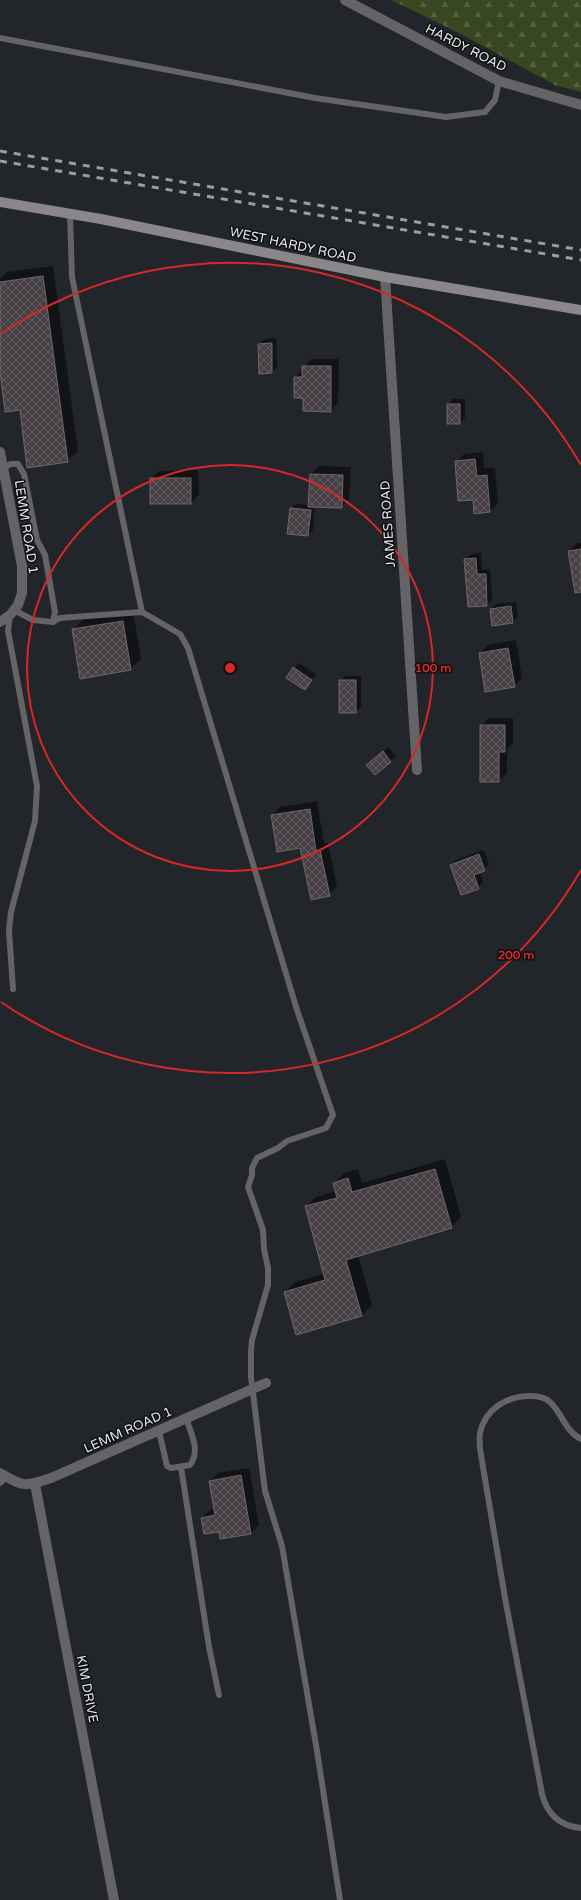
<svg xmlns="http://www.w3.org/2000/svg" width="581" height="1900" viewBox="0 0 581 1900" font-family="'Varela Round',sans-serif">
	<style>
		.forest { fill: url(#forest-firs) }
		.shadow { fill: #0007 }
		.building { fill: url(#building-cross-hatch); stroke: #6e676c }
		.lines { fill: none; stroke-linecap: round; stroke-linejoin: round }
		.lane { stroke: #656365; stroke-width: 6 }
		.street { stroke: #656365; stroke-width: 10 }
		.secondary { stroke: #8a868a; stroke-width: 10 }
		.rail { stroke: #9b9da2; stroke-width: 3; stroke-dasharray: 7 7; stroke-linecap: butt }
		.ring { fill: none; stroke: #d62828; stroke-width: 2 }
		.labels { text-anchor: middle; dominant-baseline: central; stroke-width: 3; stroke-linejoin: round; paint-order: stroke }
		.street-label { font-size: 13px; fill: #e6e8ec; stroke: #0d0e10 }
		.centre { fill: #d62828; stroke: #0d0e10; stroke-width: 2 }
		.ring-label { font-size: 12px; text-anchor: middle; font-weight: bold; fill: #d62828; stroke: #0d0e10; stroke-width: 3; stroke-linejoin: round; paint-order: stroke }
	</style>
	<defs>
		<pattern id="forest-firs" width="22" height="20" patternUnits="userSpaceOnUse"><rect width="22" height="20" fill="#384722"/><path d="M5 1l3.5 6h-7zM16 11l3.5 6h-7z" fill="#556242"/></pattern>
		<pattern id="building-cross-hatch" width="8" height="8" patternUnits="userSpaceOnUse"><rect width="8" height="8" fill="#474145"/><path d="M0 0l8 8M0 8l8-8" fill="none" stroke="#625c60"/></pattern>
	</defs>
	<rect width="100%" height="100%" fill="#22252a"/>
	<polygon class="forest" points="391,0 581,0 581,92 555,85 457,32"/>
	<g class="shadow">
		<polygon points="53,266 78,451 67,461 0,363 0,279 7,272"/>
		<polygon points="276,338 277,367 272,372 259,344 265,339"/>
		<polygon points="311,359 339,359 338,403 331,411 304,397 295,378"/>
		<polygon points="453,399 465,399 465,418 460,423 448,405"/>
		<polygon points="483,452 484,468 495,468 498,503 490,511 475,513 474,499 456,462 464,454"/>
		<polygon points="319,466 351,467 349,499 341,507 315,506 313,530 308,535 291,509 296,504 309,505 311,474"/>
		<polygon points="198,470 199,495 191,503 151,479 159,471"/>
		<polygon points="577,543 581,543 581,585 569,551"/>
		<polygon points="481,553 482,570 490,569 492,600 487,605 469,606 465,559 471,554"/>
		<polygon points="516,602 518,617 513,622 491,609 496,604"/>
		<polygon points="133,611 141,659 130,669 73,630 83,619"/>
		<polygon points="516,640 522,678 514,686 480,653 488,645"/>
		<polygon points="299,663 316,674 305,689 294,668"/>
		<polygon points="346,676 361,676 361,707 355,712 340,681"/>
		<polygon points="489,718 513,718 513,743 507,748 507,773 499,781 481,781 481,726"/>
		<polygon points="388,747 396,756 375,774 373,760"/>
		<polygon points="317,801 324,843 328,843 337,887 329,895 301,847 272,815 280,807"/>
		<polygon points="484,850 489,865 480,872 483,882 478,888 451,865 456,860"/>
		<polygon points="445,1159 461,1217 451,1227 358,1255 372,1305 362,1315 297,1334 285,1292 295,1282 324,1274 306,1207 316,1197 336,1191 334,1183 344,1173 358,1169 362,1183"/>
		<polygon points="249,1468 259,1525 251,1533 220,1530 202,1518 210,1510 215,1509 210,1481 218,1473"/>
	</g>
	<g class="building">
		<polygon points="43,276 68,462 27,468 20,410 5,412 0,371 0,282"/>
		<polygon points="272,343 272,373 259,374 258,344"/>
		<polygon points="302,366 331,366 331,412 303,411 303,398 294,398 294,377 302,377"/>
		<rect x="447" y="404" width="13" height="20"/>
		<polygon points="475,459 477,476 487,475 490,512 474,514 473,500 458,501 455,461"/>
		<polygon points="310,474 343,475 342,508 308,507"/>
		<rect x="150" y="478" width="41" height="26"/>
		<polygon points="290,508 311,510 308,536 287,534"/>
		<polygon points="581,549 581,592 575,593 568,551"/>
		<polygon points="476,558 477,574 486,574 487,606 468,607 464,559"/>
		<polygon points="511,606 513,623 492,626 490,609"/>
		<polygon points="123,621 131,670 80,679 72,629"/>
		<polygon points="508,648 515,687 485,692 479,653"/>
		<polygon points="293,667 312,680 305,690 286,678"/>
		<rect x="339" y="680" width="17" height="33"/>
		<polygon points="480,725 505,725 505,752 499,752 499,782 480,782"/>
		<polygon points="383,751 391,762 375,775 366,765"/>
		<polygon points="310,809 316,851 320,850 330,896 311,900 300,848 277,852 271,815"/>
		<polygon points="479,854 485,871 474,875 479,889 461,895 450,865"/>
		<polygon points="435,1169 452,1228 346,1260 362,1316 296,1335 284,1292 325,1280 305,1206 337,1198 333,1183 348,1178 352,1192"/>
		<polygon points="241,1475 251,1534 220,1539 219,1532 204,1534 201,1518 215,1515 209,1481"/>
	</g>
	<g class="lines">
		<g class="lane">
			<polyline points="0,38 315,98 446,117 485,112 495,100 499,81"/>
			<polyline points="70,214 72,277 142,612"/>
			<polyline points="3,468 11,464 18,464 24,474 37,540 45,555 55,612 53,622 33,620 14,610"/>
			<polyline points="10,615 8,631 37,786 35,821 11,912 9,930 13,989"/>
			<polyline points="53,622 60,618 142,612 180,634 188,648 297,1010 333,1115 326,1128 287,1141 278,1148 257,1158 252,1168 252,1175 248,1187 263,1230 264,1249 268,1268 268,1285 252,1340 251,1351 251,1377 265,1491 282,1546 317,1751 340,1900"/>
			<path d="M 159,1431 L 167,1466 L 171,1468 L 190,1465 C 201,1451 191,1434 186,1418"/>
			<path d="M 581,1439 C 565,1431 562,1413 550,1402 C 545,1397 536,1396 530,1396 C 507,1396 485,1409 480,1433 C 479,1438 480,1444 480,1449 L 505,1598 L 542,1794 C 547,1814 560,1826 581,1828"/>
			<polyline points="181,1467 209,1647 219,1695"/>
			<polyline points="0,1483 7,1477"/>
		</g>
		<g class="street">
			<polyline points="345,0 499,81 581,105"/>
			<polyline points="385,277 417,770"/>
			<polyline points="0,452 22,566 22,593 18,605 10,615 0,622"/>
			<path d="M 0,1473 C 24,1487 24,1487 51,1478 L 266,1383"/>
			<polyline points="35,1484 114,1900"/>
		</g>
		<polyline class="secondary" points="0,202 101,219 385,277 581,310"/>
		<g class="rail">
			<polyline points="0,151 581,250"/>
			<polyline points="0,161 581,260"/>
		</g>
	</g>
	<g class="ring">
		<circle cx="230" cy="668" r="203"/>
		<path d="M581 870A405 405 0 0 1 1 1002M1 334A405 405 0 0 1 581 465"/>
	</g>
	<g class="labels">
		<g class="street-label">
			<text transform="translate(466 48) rotate(27)">HARDY ROAD</text>
			<text transform="translate(293 245) rotate(12)">WEST HARDY ROAD</text>
			<text transform="translate(388 524) rotate(-94)">JAMES ROAD</text>
			<text transform="translate(26 527) rotate(81)">LEMM ROAD 1</text>
			<text transform="translate(128 1430) rotate(-24)">LEMM ROAD 1</text>
			<text transform="translate(87 1689) rotate(79)">KIM DRIVE</text>
		</g>
	</g>
	<circle cx="230" cy="668" r="6" class="centre"/>
	<g class="ring-label">
		<text x="433" y="672">100 m</text>
		<text x="516" y="959">200 m</text>
	</g>
</svg>
